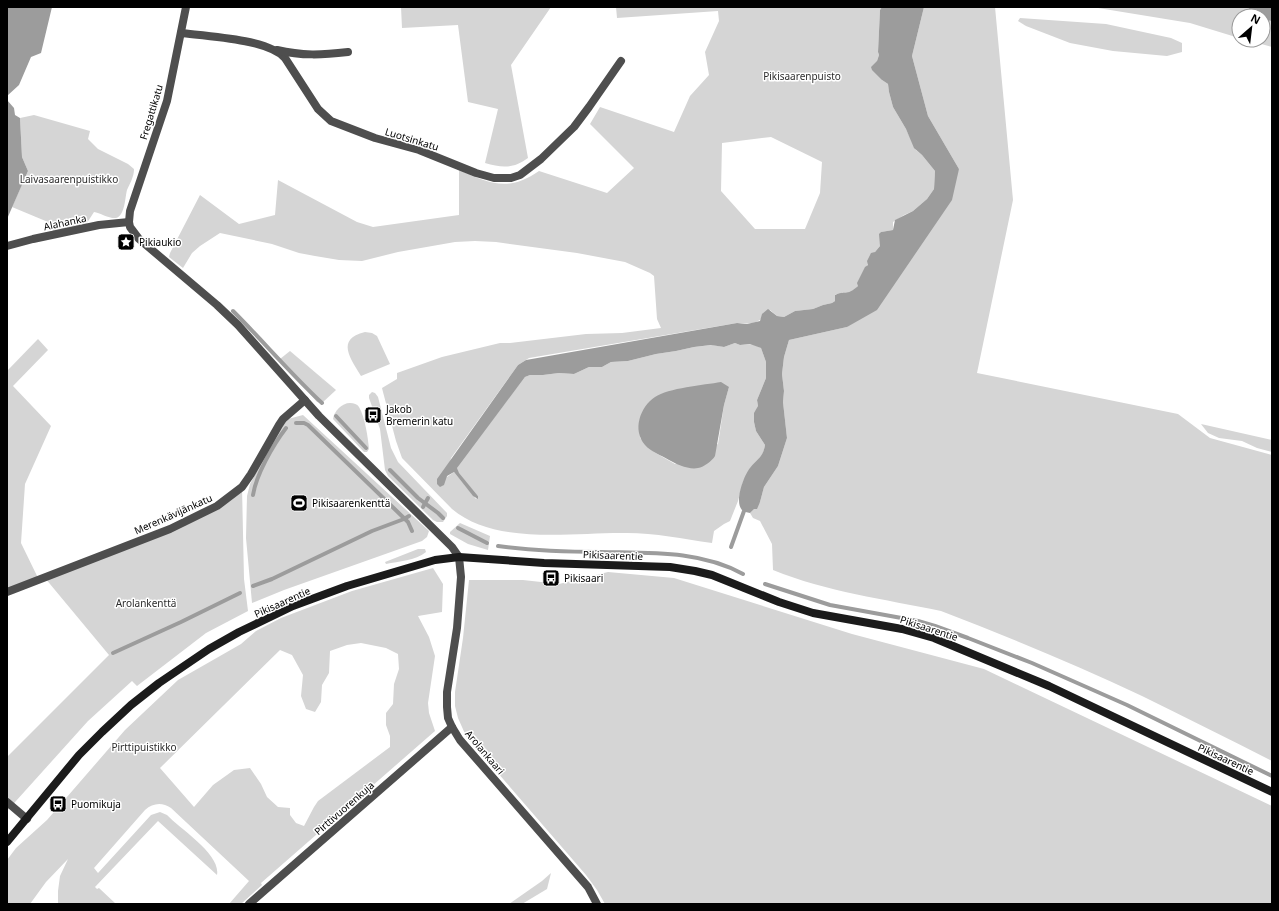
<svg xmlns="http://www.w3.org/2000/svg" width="1279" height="911" viewBox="0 0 1279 911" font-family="'Noto Sans',sans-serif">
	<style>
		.green { fill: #d5d5d5; fill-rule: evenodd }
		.water { fill: #9c9c9c }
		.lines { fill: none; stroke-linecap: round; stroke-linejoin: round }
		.stream { stroke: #9c9c9c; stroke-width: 4 }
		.street { stroke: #4e4e4e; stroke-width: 8 }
		.secondary { stroke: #1b1b1b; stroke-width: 8 }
		.labels { text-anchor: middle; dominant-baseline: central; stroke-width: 3; stroke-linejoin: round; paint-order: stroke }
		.park-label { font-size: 10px; fill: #2c2c2c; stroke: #fff }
		.street-label { font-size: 10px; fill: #000; stroke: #fff }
		.poi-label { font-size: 10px; fill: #000; stroke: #fff; text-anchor: start }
	</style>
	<rect width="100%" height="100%" fill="#fff"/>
	<g class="green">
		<path d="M 401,7 L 551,7 L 511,65 L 528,158 C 513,169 502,168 485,163 L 498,109 L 468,102 L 458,25 L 402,28 Z"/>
		<path d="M 616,7 L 882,7 L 880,10 L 878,52 L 879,55 L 877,61 L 882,80 L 888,84 L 889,92 L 893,107 L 906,129 L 916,150 L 922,155 L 935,171 L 934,189 L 927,199 L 913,211 L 904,215 L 893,222 L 893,230 L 881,232 L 880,234 L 880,246 L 875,252 L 867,266 L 858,286 L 849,294 L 836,294 L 835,295 L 835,301 L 832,303 L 823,305 L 813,309 L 795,311 L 784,317 L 777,316 L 770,310 C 758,324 755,324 737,323 L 529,358 L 518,365 L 451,458 L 446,482 L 447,477 L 454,472 L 476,499 L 478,496 L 458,473 L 457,468 L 458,465 L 525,377 L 530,375 L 543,375 L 559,373 L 574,374 L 589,367 L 602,367 L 611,362 L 628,361 L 656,354 L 676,351 L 694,347 L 712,345 L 724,347 L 735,343 L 740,345 L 753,344 L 761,348 L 766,362 L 766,378 L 757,400 L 758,406 L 754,422 L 756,431 L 765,445 L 764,450 L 761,458 L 750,469 L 743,482 L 738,501 L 730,521 L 724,524 L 714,531 L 712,543 C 683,539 655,533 627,533 C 573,532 496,546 452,509 L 402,458 L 396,441 L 383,392 L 382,388 L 397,379 L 397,373 L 442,357 L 500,343 L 510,343 L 586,334 L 622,333 L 661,328 L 657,319 L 654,276 L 650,273 L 625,262 L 577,253 L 496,242 L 475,241 L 455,242 L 398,252 L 362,261 L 339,260 L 315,256 L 299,253 L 272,244 L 220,233 L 200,246 L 192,253 L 183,268 L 169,257 L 170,253 L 200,195 L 239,224 L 275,215 L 278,180 L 357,222 L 373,227 L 459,215 L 459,170 C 490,184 509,192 539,171 L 607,193 L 634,168 L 590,124 L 600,107 L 674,132 L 690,96 L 709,75 L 705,52 L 719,21 L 718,11 L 617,18 ZM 771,137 L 822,162 L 820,193 L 805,229 L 755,229 L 721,191 L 722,143 ZM 729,387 L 724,405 L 718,444 L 675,464 L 654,452 L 640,438 L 639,421 Z"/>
		<path d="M 924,7 L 995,7 L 1013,200 L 977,373 L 1178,414 L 1210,438 L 1272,455 L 1272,761 C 1229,739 1185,717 1142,696 C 1076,665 1009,637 941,611 C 884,599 827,592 773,570 L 772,544 L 760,521 L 753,518 L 750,513 L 760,502 L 764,487 L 778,466 L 787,438 L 783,402 L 784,391 L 782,374 L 784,357 L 789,340 L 847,327 L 959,169 L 928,116 L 912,56 Z"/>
		<polygon points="1092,7 1247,7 1258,16 1239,16 1239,38 1190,23"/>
		<polygon points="1020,18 1106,24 1171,38 1182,43 1182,52 1167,56 1113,51 1070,43 1026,26 1018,21"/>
		<polygon points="1263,20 1272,21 1272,47 1247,40 1263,40"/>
		<path d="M 34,115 L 90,131 L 88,139 L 98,149 L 128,164 L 134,169 C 134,177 130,183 127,190 C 125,197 125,216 116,218 C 110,219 100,213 94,212 L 85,226 L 53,231 L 48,222 L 12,207 L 28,171 L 22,157 L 20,118 Z"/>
		<path d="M 365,332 L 372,333 L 377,336 L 390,364 L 361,376 C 351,359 335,339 365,332 Z"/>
		<polygon points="38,339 48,350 13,386 51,426 25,484 21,543 39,580 7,592 7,371"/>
		<polygon points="290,351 336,390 322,403 317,402 280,359"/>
		<polygon points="372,392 375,393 378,397 391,448 398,462 447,513 447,516 443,522 437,522 433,520 388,476 385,470 380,429 369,398 369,395"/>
		<path d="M 350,403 C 354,403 357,404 359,407 C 365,417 368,438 369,449 L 367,452 L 364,452 L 333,419 C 334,411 342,403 350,403 Z"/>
		<polygon points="303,415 429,531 427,537 422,541 284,590 252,603 246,538 247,496 250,484 277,433 288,419"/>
		<polygon points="1201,424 1272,440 1272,452 1257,448 1242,441 1219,438 1208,433"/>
		<polygon points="242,487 244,579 248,611 206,633 137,686 132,681 88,721 7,811 7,757 109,655 45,578 170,529"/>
		<polygon points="460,523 490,536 488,550 468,544 450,534 450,532"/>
		<path d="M 418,549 L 425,549 L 426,552 C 415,561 399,561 386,564 L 385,562 Z"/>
		<path d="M 433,568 L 443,584 L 442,612 L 418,616 L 429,637 L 435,656 L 428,703 L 429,713 L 435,731 L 261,883 L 262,885 L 241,904 L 229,904 L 249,881 L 171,808 C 162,802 153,803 145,810 L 94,868 L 98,873 L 151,815 L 160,812 L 167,815 C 180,829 221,854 217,875 L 158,821 L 95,887 L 97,889 L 99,888 L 116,904 L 58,904 L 58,891 L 60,876 L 68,859 L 46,882 L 30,904 L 7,904 L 7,860 L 16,848 L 47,820 L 125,730 L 178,680 L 241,644 L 256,631 L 281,618 L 352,591 ZM 361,643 L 386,648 L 398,654 L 399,669 L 394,684 L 393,704 L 386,713 L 386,725 L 390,736 L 390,747 L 318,801 L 314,807 L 304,826 L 296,823 L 290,815 L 290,808 L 278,807 L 267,797 L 261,784 L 250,768 L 234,770 L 213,785 L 194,807 L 160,768 L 280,650 L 292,655 L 303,675 L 301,696 L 306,709 L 315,712 L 321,702 L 322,685 L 329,673 L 330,651 L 347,645 Z"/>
		<polygon points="608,572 674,578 852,634 984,669 1272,806 1272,904 605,904 597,890 586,875 466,736 458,718 455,706 455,692 463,638 469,580 523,580 559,584"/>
		<polygon points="551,873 547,889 522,904 509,904 542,881"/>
	</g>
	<g class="water">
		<polygon points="7,7 52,7 41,53 31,57 19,85 7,96"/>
		<path d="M 882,7 L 924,7 L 912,56 L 928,116 L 959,169 L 952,200 L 877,310 L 847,327 L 789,340 L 784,357 L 782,374 L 784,391 L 783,402 L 787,438 L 778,466 L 764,487 L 760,502 L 757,509 L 754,509 L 750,513 C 747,512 744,512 742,510 C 734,502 744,475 750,468 C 757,459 763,458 765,445 L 756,431 L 754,422 L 754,413 L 758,406 L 757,400 L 766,378 L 766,362 L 761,348 L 750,344 L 740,345 L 735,343 L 724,347 L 711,345 L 694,347 L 676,351 L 656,354 L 628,361 L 611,362 L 602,367 L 589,367 L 574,374 L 559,373 L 543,375 L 530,375 L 525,377 L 457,468 L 459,473 L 478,496 L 478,499 L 473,496 L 454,472 L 447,476 L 444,485 L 440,487 L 437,484 L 437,479 L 518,365 L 526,360 L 737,323 L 747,324 L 760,321 L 762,314 L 768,309 L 777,316 L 784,317 L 795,311 L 813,309 L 823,305 L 832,303 L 835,301 L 835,295 C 845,290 846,297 858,286 L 857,283 L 865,267 L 868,265 L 867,261 L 871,253 L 875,252 L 880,246 L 879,234 L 881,232 L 893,230 L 895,220 L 913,211 L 927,199 L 934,189 L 935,171 L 922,155 L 914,148 L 906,129 L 893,107 L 889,92 L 888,84 L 882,80 L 872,70 L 871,67 L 877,61 L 879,55 L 878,52 L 880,10 Z"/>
		<polygon points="1247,7 1272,7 1272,21 1263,20 1263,16 1258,16"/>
		<polygon points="7,100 14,108 15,115 20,118 22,157 28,171 7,219"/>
		<path d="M 721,382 L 729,387 L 724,405 L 715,456 C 712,461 704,467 698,468 C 689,470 676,464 669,460 C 661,455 651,452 645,445 C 632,430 640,407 655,397 C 668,388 704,385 721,382 Z"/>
	</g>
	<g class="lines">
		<g class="stream">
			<path d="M 233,311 C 263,341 291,374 322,403"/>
			<polyline points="336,416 366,448"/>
			<polyline points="296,423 304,423 308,425 408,522 412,531"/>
			<polyline points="390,470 418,498 438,513 443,518"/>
			<path d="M 253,495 C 256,475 273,445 286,428"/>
			<polyline points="423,507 428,498"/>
			<polyline points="458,528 487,543"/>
			<path d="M 498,546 C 532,551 566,552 601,552 C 648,553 700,550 743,574"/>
			<polyline points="731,547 744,511"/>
			<polyline points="765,584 830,605 918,621 935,626 968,638 1032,663 1127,705 1272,776"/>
			<polyline points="253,586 272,579 372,531 404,519 409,516"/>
			<polyline points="113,653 181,622 240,593"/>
		</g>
		<g class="street">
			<polyline points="186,7 167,101 130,211 129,222 130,227 139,239 217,305 238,325 319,416 452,547 459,557 461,577 457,628 447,692 447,707 448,718 452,727 460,740 588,887 597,904"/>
			<path d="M 181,33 C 206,36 268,39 285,58 L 318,109 L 331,121 L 375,138 L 419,150 L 476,173 L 494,178 L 511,178 L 520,175 L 541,159 L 574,127 L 589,107 L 621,61"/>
			<path d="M 277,50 C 302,56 322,55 348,52"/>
			<polyline points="7,246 33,239 99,225 129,222"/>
			<polyline points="7,592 170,529 217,506 242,487 251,474 279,425 283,419 305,400"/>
			<polyline points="7,802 27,819"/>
			<polyline points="249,904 452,727"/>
		</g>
		<polyline class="secondary" points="7,842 79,755 102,732 131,705 159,683 209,649 239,632 293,606 347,586 435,560 459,557 544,563 670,567 695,571 712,575 779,602 813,613 902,629 934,638 1049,686 1272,792"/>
	</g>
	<defs>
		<g id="sight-square" transform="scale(0.9)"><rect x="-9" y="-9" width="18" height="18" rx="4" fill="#000" stroke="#fff"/><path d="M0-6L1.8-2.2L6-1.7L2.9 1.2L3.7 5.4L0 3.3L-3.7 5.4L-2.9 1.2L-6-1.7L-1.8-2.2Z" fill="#fff"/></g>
		<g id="bus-square" transform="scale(0.9)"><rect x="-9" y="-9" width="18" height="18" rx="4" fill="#000" stroke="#fff"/><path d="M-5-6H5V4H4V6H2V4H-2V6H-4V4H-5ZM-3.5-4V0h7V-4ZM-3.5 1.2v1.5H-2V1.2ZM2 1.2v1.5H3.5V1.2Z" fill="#fff"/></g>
		<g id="stadium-square" transform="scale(0.9)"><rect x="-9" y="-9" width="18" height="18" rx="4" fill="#000" stroke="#fff"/><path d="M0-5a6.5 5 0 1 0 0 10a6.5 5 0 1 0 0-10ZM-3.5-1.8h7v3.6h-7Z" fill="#fff"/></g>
	</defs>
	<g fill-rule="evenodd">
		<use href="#sight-square" x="126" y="242"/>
		<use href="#bus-square" x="373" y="415"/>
		<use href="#stadium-square" x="299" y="503"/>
		<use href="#bus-square" x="551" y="578"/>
		<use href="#bus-square" x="58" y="804"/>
	</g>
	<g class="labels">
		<g class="park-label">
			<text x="802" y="76">Pikisaarenpuisto</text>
			<text x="69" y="179">Laivasaarenpuistikko</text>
			<text x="146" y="603">Arolankenttä</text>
			<text x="144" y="747">Pirttipuistikko</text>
		</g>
		<g class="street-label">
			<text transform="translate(151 112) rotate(-73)">Fregattikatu</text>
			<text transform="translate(412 139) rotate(17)">Luotsinkatu</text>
			<text transform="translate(65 222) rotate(-12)">Alahanka</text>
			<text transform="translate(173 514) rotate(-24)">Merenkävijänkatu</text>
			<text transform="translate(613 555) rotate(2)">Pikisaarentie</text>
			<text transform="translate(282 602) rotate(-24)">Pikisaarentie</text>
			<text transform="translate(929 628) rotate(18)">Pikisaarentie</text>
			<text transform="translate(485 752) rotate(50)">Arolankaari</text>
			<text transform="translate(1226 759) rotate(25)">Pikisaarentie</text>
			<text transform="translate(344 808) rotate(-41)">Pirttivuorenkuja</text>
		</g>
		<g class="poi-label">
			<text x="139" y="242">Pikiaukio</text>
			<text x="386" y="409">Jakob<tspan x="386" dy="12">Bremerin katu</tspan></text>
			<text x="312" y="503">Pikisaarenkenttä</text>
			<text x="564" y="578">Pikisaari</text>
			<text x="71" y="804">Puomikuja</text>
		</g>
	</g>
	<rect width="1279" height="911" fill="none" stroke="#000000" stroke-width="16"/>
	<g transform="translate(1251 28) rotate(28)"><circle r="19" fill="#ffffff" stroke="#999999"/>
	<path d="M0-3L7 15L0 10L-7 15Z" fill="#000000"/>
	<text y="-6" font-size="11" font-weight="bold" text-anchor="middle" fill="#000000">N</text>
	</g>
</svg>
